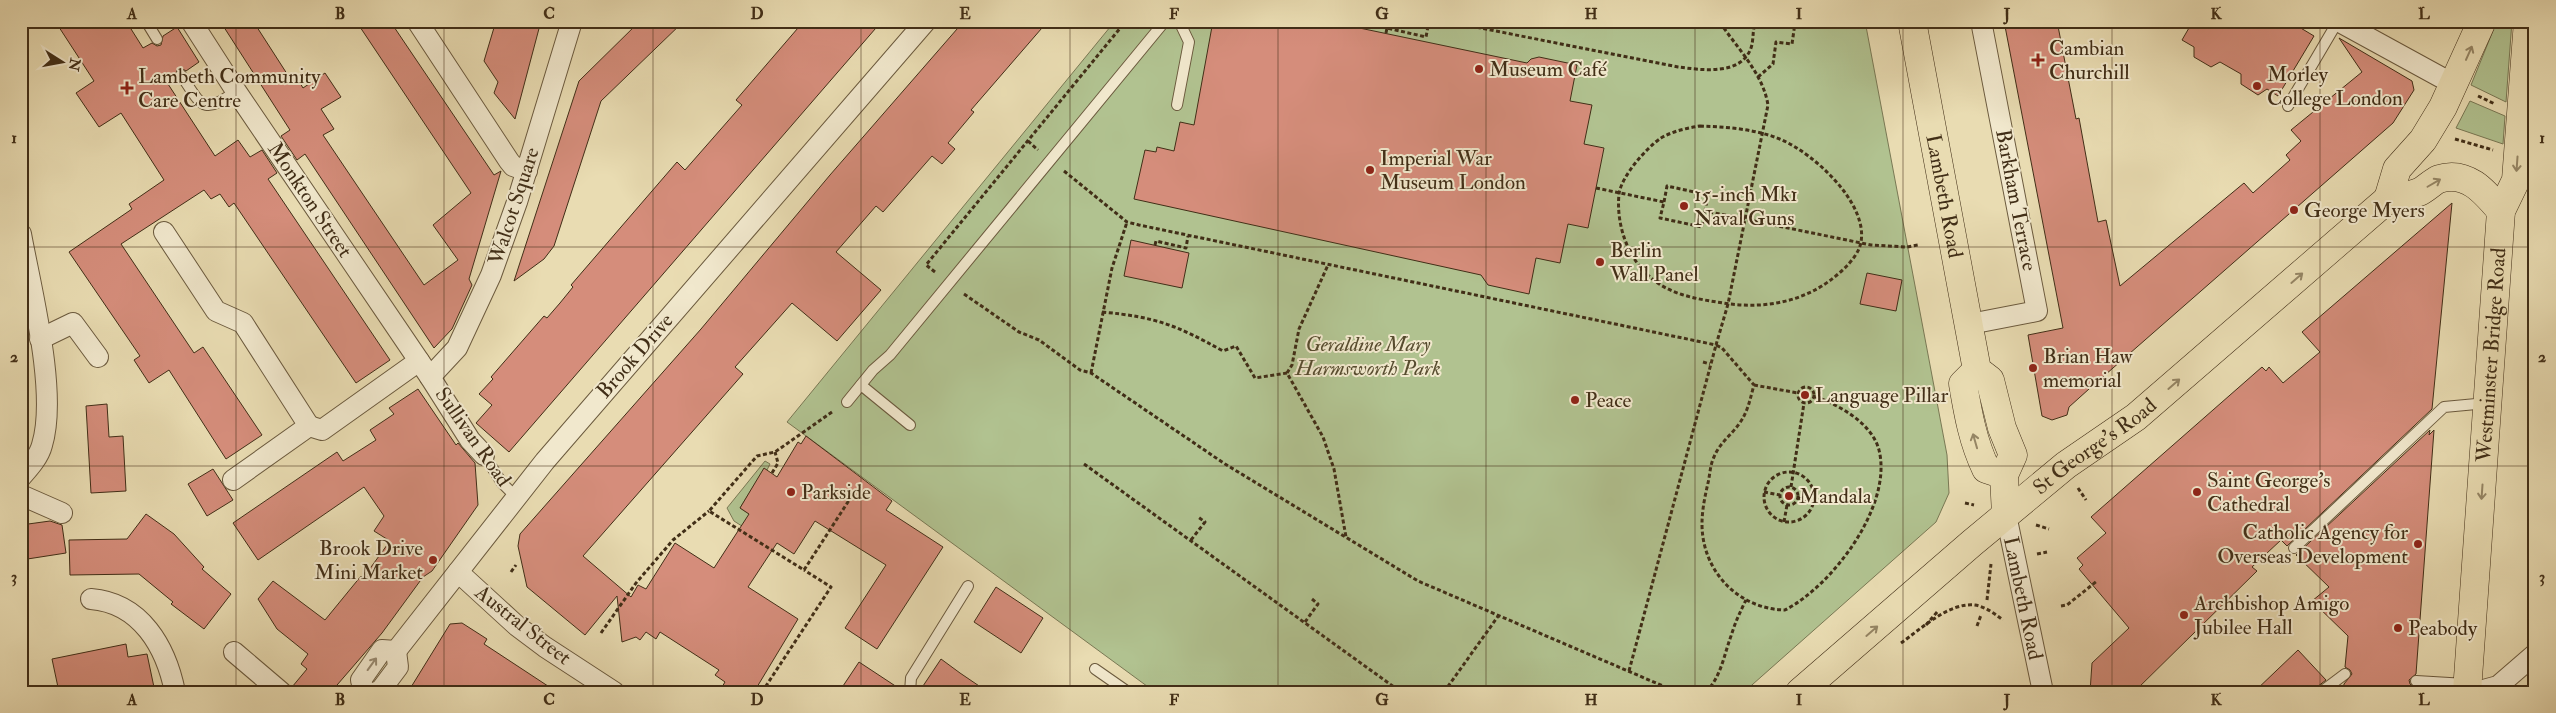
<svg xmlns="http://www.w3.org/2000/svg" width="2556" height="713" viewBox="0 0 2556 713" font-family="'IM FELL Double Pica',serif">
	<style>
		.green { fill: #b1c290; stroke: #797854 }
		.building { fill: #d58d7b; stroke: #412e17 }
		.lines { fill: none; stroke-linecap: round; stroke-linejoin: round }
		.service-casing { stroke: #6b5a3e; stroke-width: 12 }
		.minor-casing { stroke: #6b5a3e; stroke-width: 22 }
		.primary-casing { stroke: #412e17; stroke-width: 29 }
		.path { stroke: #412e17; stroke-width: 3; stroke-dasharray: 4 2.5; stroke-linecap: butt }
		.service { stroke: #f1e8cd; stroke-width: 10 }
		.minor { stroke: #f1e8cd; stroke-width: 20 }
		.primary { stroke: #e9dcb2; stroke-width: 28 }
		.oneway { stroke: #958564 }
		.oneway2 { stroke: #998b72 }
		.grid { fill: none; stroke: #412e17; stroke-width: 1; stroke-opacity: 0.55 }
		.poi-dot { fill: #8f2418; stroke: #f1e8cd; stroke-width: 2 }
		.labels { text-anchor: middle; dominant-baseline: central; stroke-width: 4; stroke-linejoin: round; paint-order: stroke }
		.poi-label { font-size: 21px; fill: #412e17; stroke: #f1e8cd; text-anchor: start }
		.street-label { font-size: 21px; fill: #412e17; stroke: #f1e8cd }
		.park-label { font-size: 21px; font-style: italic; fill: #574c2f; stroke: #f1e8cd }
		.neatline { fill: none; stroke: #412e17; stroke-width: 2 }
		.grid-label { font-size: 16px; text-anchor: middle; font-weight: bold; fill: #412e17 }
	</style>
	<rect width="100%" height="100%" fill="#e9dcb2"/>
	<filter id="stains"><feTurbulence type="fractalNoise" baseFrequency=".004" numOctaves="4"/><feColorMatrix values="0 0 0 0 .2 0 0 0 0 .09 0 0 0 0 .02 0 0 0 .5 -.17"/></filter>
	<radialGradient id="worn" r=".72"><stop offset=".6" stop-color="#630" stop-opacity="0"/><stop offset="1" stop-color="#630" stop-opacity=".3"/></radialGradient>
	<g class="green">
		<polygon points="1115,21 1865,21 1947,455 1949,493 1936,522 1744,692 1155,692 787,422"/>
		<polygon points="2497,21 2512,21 2506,102 2471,85"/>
		<polygon points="2470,101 2505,116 2503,144 2456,128"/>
		<polygon points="765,461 770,464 767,470 764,469 740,508 752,516 748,530 734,521 727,508"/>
	</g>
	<g class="building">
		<polygon points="55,21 126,21 143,48 152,43 157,46 161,45 163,36 177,27 199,62 186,71 181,68 177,70 175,79 168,84 215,156 238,140 250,157 262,150 277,173 268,179 390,360 356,383 234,203 229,207 220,194 211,199 204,190 121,244 194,353 203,347 262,435 226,459 169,370 149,383 134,360 140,356 69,252 132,209 129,204 164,180 121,113 99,127 76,93 94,81"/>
		<polygon points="220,21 253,21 291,80 296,76 303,88 325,73 341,97 321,109 334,129 323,135 424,285 458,260 433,225 471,193 356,21 390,21 494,175 501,171 469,279 472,285 452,329 434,348 305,154 297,160 281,136 290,130"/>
		<polygon points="496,21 541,21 515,119 494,93 498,82 484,61"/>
		<polygon points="640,21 684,21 601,101 554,246 544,259 514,281 579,81"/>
		<polygon points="804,21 882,21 509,452 476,423 492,405 479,394 493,379 491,377 544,316 547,318 560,303 573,287 571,285 677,162 685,170 742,105 736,100"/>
		<polygon points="964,21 1048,21 971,110 974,112 948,143 955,149 942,164 932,156 883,212 876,206 836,252 881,290 837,341 792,303 735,367 743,374 583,556 631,597 638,585 646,589 675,543 714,568 749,514 740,508 764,468 777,477 798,442 801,444 806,436 892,501 886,510 943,547 877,649 845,628 886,565 815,521 794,554 777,543 748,587 798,619 754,692 719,692 725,682 715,675 719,670 660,632 656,639 646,632 640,640 636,637 622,642 617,596 585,635 527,587 518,546 520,534 701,329 830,175"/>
		<polygon points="1213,21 1326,21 1527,63 1531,59 1539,57 1577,65 1570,101 1592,105 1584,144 1604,148 1588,228 1568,224 1560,263 1536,258 1529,294 1488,285 1481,275 1134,199 1145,150 1156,152 1157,147 1174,151 1180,122 1194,125"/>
		<polygon points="2004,21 2057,21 2076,119 2079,118 2098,222 2106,220 2120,286 2244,183 2253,193 2290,160 2286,155 2301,141 2291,130 2362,72 2339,38 2412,81 2414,90 2393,123 2089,389 2069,407 2067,415 2052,420 2042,416 2028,335 2063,328"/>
		<polygon points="2193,21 2289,21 2314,36 2278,96 2267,89 2258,95 2241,84 2241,74 2220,62 2211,67 2194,57 2194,47 2182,40"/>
		<polygon points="2452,203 2432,409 2287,546 2281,540 2252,567 2257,571 2134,692 2090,692 2092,663 2129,628 2079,569 2083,565 2077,558 2106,533 2091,517 2262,367 2266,371 2269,367 2283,383 2320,352 2302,332"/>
		<polygon points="1131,240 1189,253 1182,288 1124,276"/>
		<polygon points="1867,273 1902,280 1896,311 1860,304"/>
		<polygon points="418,389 456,445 458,443 475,463 478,505 432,571 423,577 382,633 331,692 293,692 292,687 307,669 301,664 308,654 277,629 258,599 273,581 325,620 361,576 363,578 390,541 374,531 384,516 364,487 258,560 233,523 337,452 343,461 376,440 370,430 394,414 389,408"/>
		<polygon points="107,404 109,437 123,436 126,491 91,493 86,406"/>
		<polygon points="2430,430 2429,435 2434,430 2416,674 2409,680 2410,684 2415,688 2415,692 2343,692 2344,684 2352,674 2350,670 2345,667 2348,636 2312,601 2329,587 2296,555"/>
		<polygon points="213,469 233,500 207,516 188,484"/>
		<polygon points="146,514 174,534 204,567 202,569 231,594 204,629 171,604 173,602 139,574 70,575 69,540 127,539"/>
		<polygon points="50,521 62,525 66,553 21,560 21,525"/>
		<polygon points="996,587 1043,618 1021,653 974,622"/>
		<polygon points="462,623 487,639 484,644 557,692 408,692 450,624"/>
		<polygon points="126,644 128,657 147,654 155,692 59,692 52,659"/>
		<polygon points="2298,650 2326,680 2317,687 2314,692 2254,692"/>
		<polygon points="941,659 960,673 988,692 919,692"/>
		<polygon points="859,662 903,691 903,692 839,692"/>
	</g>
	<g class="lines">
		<g class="service-casing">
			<g id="service">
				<polyline points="146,21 157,39"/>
				<path d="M 181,75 C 202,106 202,116 236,91"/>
				<polyline points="1177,105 1189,42 1179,21"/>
				<polyline points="2288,106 2338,21"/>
				<polyline points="861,385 910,425"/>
				<polyline points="847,402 873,370 890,355 1165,21"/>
				<polyline points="484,455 502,483 516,497"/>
				<polyline points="2294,548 2444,407 2487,403"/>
				<polyline points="1095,669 1128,692"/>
				<polyline points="2416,681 2466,684"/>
				<polyline points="910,692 911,678 968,586"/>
				<polyline points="2321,692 2345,674"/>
			</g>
		</g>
		<g class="minor-casing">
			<g id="minor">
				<polyline points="191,21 236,91 430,377 470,440 484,455"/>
				<polyline points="417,21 509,161 513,166 527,171"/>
				<polyline points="2338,21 2455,85"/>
				<polyline points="164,232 216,311 243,323 309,426"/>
				<path d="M 21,234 C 31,289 58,393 42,445 C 39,457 29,468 21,477"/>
				<polyline points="1970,324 2037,311 1981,21"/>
				<polyline points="40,339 73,323 98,357"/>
				<polyline points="430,377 457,348 491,275 517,202 572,21"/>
				<polyline points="233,480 309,426 322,430 419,361"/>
				<polyline points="21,495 62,513"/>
				<path id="s1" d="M 2006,515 L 2043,692"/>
				<polyline points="458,572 517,626 545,647 614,692"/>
				<path d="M 91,599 C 141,603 166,647 175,692"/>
				<polyline points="396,651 545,461 926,21"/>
				<polyline points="234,652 281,692"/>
				<polyline points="364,692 361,680 382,650 396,651"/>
				<polyline points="376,692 380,691 398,667 396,651"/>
				<polyline points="2476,692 2498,686 2535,654"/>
			</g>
		</g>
		<g class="primary-casing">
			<g id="primary">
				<path id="s2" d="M 1912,21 L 1977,370 L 1990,380 L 2002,428 L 2013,455 L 2004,475 L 2006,515"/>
				<polyline points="2388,199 2397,169 2423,140 2443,107 2482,21"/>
				<path d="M 1977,370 L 1963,384 C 1968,414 1973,442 1986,469 L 2004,475"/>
				<path id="s3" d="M 1800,692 L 1972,543 L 2066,465 L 2136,417 L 2388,199 C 2398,197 2410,196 2419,192 C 2426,189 2432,182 2439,179 C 2467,170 2485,192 2501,211"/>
				<path id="s4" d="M 2467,692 L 2501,211 L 2516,180 L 2528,21"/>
			</g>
		</g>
		<g class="path">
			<polyline points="1356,21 1387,28 1389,21"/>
			<path d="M 1445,21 L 1678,67 C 1702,70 1741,76 1751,48 C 1754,39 1752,30 1756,21"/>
			<polyline points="1386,33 1387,28 1426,37 1429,21"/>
			<polyline points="1758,77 1773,64 1776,42 1792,44 1795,23"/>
			<polyline points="2478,96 2495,104"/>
			<path d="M 1700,126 C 1727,127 1757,129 1782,140 C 1814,154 1868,203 1861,242 C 1858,261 1830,282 1815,290 C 1786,305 1755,308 1723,303 C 1697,299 1670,295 1650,277 C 1627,257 1616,224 1619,194 C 1621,177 1646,148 1661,138 C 1673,131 1687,128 1700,126 Z"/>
			<polyline points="2455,139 2493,150"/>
			<polyline points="1028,141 1038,150"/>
			<path d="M 1064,171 L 1127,222 L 1139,225 L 1716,345 L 1728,304 L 1768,105 C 1763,73 1736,47 1719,21"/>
			<polyline points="1596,188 1664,202 1660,218 1702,227 1705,211 1871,245 1907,247 1918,245"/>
			<polyline points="1664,202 1667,186 1708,195 1705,211"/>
			<polyline points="1155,245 1156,241 1186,248 1188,236"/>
			<polyline points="2534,259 2535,259"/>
			<polyline points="935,272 926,265 1126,21"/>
			<polyline points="964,294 1019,332 1039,340 1080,370 1091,373 1225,464 1418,581 1677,692"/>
			<path d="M 1102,312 C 1156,317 1176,325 1223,351 L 1236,346 L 1255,378 L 1287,373 L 1323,437 L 1334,469 L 1346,537"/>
			<polyline points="2528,344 2535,345"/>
			<polyline points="1703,362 1710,364"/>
			<polyline points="1091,373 1112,268 1127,222"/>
			<polyline points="1287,373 1292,365 1299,329 1328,265"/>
			<polyline points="1754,385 1798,393"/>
			<circle cx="1806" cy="395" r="8"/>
			<polyline points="832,412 775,452 757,456 709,511 804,570 855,491"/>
			<polyline points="1084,464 1401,692"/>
			<circle cx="1789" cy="497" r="25"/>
			<polyline points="772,473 778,463 775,452"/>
			<polyline points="1791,487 1804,403"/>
			<circle cx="1789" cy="496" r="9"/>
			<polyline points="2078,488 2086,500"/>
			<polyline points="1764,492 1780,495"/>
			<polyline points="1798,498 1813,501"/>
			<polyline points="1965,503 1974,505"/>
			<polyline points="1784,522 1787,505"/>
			<polyline points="2036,525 2049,529"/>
			<polyline points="1191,540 1205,522 1198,517"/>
			<polyline points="2037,554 2047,552"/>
			<polyline points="511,572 516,565"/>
			<polyline points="1987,600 1991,564"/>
			<polyline points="2061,606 2067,605 2097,581"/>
			<polyline points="1305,622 1318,604 1312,599"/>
			<polyline points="1926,625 1938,611"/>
			<polyline points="1977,626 1981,615"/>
			<polyline points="601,633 636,583 673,540 709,511"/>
			<path d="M 1901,643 C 1921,629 1949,602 1975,605 C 1986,607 1995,614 2003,620"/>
			<path d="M 1629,671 L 1716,345 L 1722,348 L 1754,385 C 1750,399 1748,412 1739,424 C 1731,435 1719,444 1714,457 C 1710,465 1710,475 1708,483 C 1705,496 1702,510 1702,524 C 1702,571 1738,609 1785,610 C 1832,586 1893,506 1879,450 C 1872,423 1838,404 1813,396"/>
			<polyline points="762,692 831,587 804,570"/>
			<polyline points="1444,692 1499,615"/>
			<path d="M 1706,692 C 1721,677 1724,655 1731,636 C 1735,623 1740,612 1746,600"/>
		</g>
		<use href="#service" class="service"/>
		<use href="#minor" class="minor"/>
		<use href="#primary" class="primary"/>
	</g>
	<defs><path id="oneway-shaft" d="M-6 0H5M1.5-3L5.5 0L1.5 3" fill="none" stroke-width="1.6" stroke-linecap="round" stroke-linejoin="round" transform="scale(1.25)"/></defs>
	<g class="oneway">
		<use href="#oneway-shaft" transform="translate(2469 53) rotate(-66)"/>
		<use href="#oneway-shaft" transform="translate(2517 164) rotate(94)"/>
		<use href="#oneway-shaft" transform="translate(2434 183) rotate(-30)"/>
		<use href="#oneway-shaft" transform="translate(2297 278) rotate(-41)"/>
		<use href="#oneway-shaft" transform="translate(2174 384) rotate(-41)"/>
		<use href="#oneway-shaft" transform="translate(1975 441) rotate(-106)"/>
		<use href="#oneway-shaft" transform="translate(2482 492) rotate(94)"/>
		<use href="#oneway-shaft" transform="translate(1872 631) rotate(-41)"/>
	</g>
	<use class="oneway2" href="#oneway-shaft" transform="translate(372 664) rotate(-54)"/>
	<path class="grid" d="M 236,21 L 236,692M 444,21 L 444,692M 653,21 L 653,692M 861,21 L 861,692M 1070,21 L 1070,692M 1278,21 L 1278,692M 1486,21 L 1486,692M 1695,21 L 1695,692M 1903,21 L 1903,692M 2112,21 L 2112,692M 2320,21 L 2320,692M 21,247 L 2535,247M 21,466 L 2535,466"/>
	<g class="poi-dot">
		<path d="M2035.5 52.5h5v5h5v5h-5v5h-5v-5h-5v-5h5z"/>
		<circle cx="1479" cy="69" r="5"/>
		<circle cx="2257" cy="86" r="5"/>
		<path d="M124.5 80.5h5v5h5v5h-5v5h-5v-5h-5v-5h5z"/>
		<circle cx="1370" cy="170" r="5"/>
		<circle cx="1684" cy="206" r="5"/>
		<circle cx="2294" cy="210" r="5"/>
		<circle cx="1600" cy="262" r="5"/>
		<circle cx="2033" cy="368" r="5"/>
		<circle cx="1805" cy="395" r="5"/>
		<circle cx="1575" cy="400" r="5"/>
		<circle cx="791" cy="492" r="5"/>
		<circle cx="2197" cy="492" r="5"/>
		<circle cx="1789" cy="496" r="5"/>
		<circle cx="2418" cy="544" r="5"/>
		<circle cx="433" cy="560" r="5"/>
		<circle cx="2184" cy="615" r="5"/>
		<circle cx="2398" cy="628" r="5"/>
	</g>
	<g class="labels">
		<g class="poi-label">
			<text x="2049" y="48">Cambian<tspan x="2049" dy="24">Churchill</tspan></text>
			<text x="1489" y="69">Museum Café</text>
			<text x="2267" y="74">Morley<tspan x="2267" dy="24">College London</tspan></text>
			<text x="138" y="76">Lambeth Community<tspan x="138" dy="24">Care Centre</tspan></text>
			<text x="1380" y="158">Imperial War<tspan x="1380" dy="24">Museum London</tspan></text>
			<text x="1694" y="194">15-inch Mk1<tspan x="1694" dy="24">Naval Guns</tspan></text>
			<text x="2304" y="210">George Myers</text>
			<text x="1610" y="250">Berlin<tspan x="1610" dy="24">Wall Panel</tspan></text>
			<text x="2043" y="356">Brian Haw<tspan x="2043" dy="24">memorial</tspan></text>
			<text x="1815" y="395">Language Pillar</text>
			<text x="1585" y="400">Peace</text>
			<text x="2207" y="480">Saint George's<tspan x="2207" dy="24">Cathedral</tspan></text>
			<text x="801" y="492">Parkside</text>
			<text x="1799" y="496">Mandala</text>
			<text x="2408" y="532" text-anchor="end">Catholic Agency for<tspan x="2408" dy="24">Overseas Development</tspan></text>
			<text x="423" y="548" text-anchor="end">Brook Drive<tspan x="423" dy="24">Mini Market</tspan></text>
			<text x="2194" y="603">Archbishop Amigo<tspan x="2194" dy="24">Jubilee Hall</tspan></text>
			<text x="2408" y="628">Peabody</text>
		</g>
		<g class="street-label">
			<text stroke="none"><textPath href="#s2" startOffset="178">Lambeth Road</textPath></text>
			<text transform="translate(310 200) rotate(56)">Monkton Street</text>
			<text transform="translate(2016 200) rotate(79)">Barkham Terrace</text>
			<text transform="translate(514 206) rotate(-72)">Walcot Square</text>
			<text stroke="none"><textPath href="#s4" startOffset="338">Westminster Bridge Road</textPath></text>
			<text transform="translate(635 356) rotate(-49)">Brook Drive</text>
			<text transform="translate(473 437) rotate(55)">Sullivan Road</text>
			<text stroke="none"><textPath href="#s3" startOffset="384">St George's Road</textPath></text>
			<text stroke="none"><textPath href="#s1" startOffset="85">Lambeth Road</textPath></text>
			<text transform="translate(523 625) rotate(38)">Austral Street</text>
		</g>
		<g class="park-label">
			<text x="1368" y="344">Geraldine Mary<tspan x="1368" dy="24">Harmsworth Park</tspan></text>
		</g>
	</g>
	<rect width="2556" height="713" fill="none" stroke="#e9dcb2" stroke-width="55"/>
	<g transform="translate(62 62) rotate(101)" stroke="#f1e8cd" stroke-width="4" paint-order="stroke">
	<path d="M0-4L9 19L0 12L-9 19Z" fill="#412e17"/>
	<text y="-8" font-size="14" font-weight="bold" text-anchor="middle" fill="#412e17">N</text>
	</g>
	<rect x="28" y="28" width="2500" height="658" class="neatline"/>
	<g class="grid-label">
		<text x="132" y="19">A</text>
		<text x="340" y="19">B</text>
		<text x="549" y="19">C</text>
		<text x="757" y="19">D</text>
		<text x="965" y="19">E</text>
		<text x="1174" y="19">F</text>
		<text x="1382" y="19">G</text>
		<text x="1591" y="19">H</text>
		<text x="1799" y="19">I</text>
		<text x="2007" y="19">J</text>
		<text x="2216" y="19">K</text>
		<text x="2424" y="19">L</text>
		<text x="14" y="143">1</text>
		<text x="2542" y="143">1</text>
		<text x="14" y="362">2</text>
		<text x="2542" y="362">2</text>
		<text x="14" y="582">3</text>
		<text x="2542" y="582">3</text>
		<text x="132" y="705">A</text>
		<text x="340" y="705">B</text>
		<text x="549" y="705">C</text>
		<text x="757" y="705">D</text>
		<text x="965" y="705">E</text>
		<text x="1174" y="705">F</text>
		<text x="1382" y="705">G</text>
		<text x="1591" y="705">H</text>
		<text x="1799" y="705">I</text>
		<text x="2007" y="705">J</text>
		<text x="2216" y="705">K</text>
		<text x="2424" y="705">L</text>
	</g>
	<rect width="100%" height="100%" filter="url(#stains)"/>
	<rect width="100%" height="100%" fill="url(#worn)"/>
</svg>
